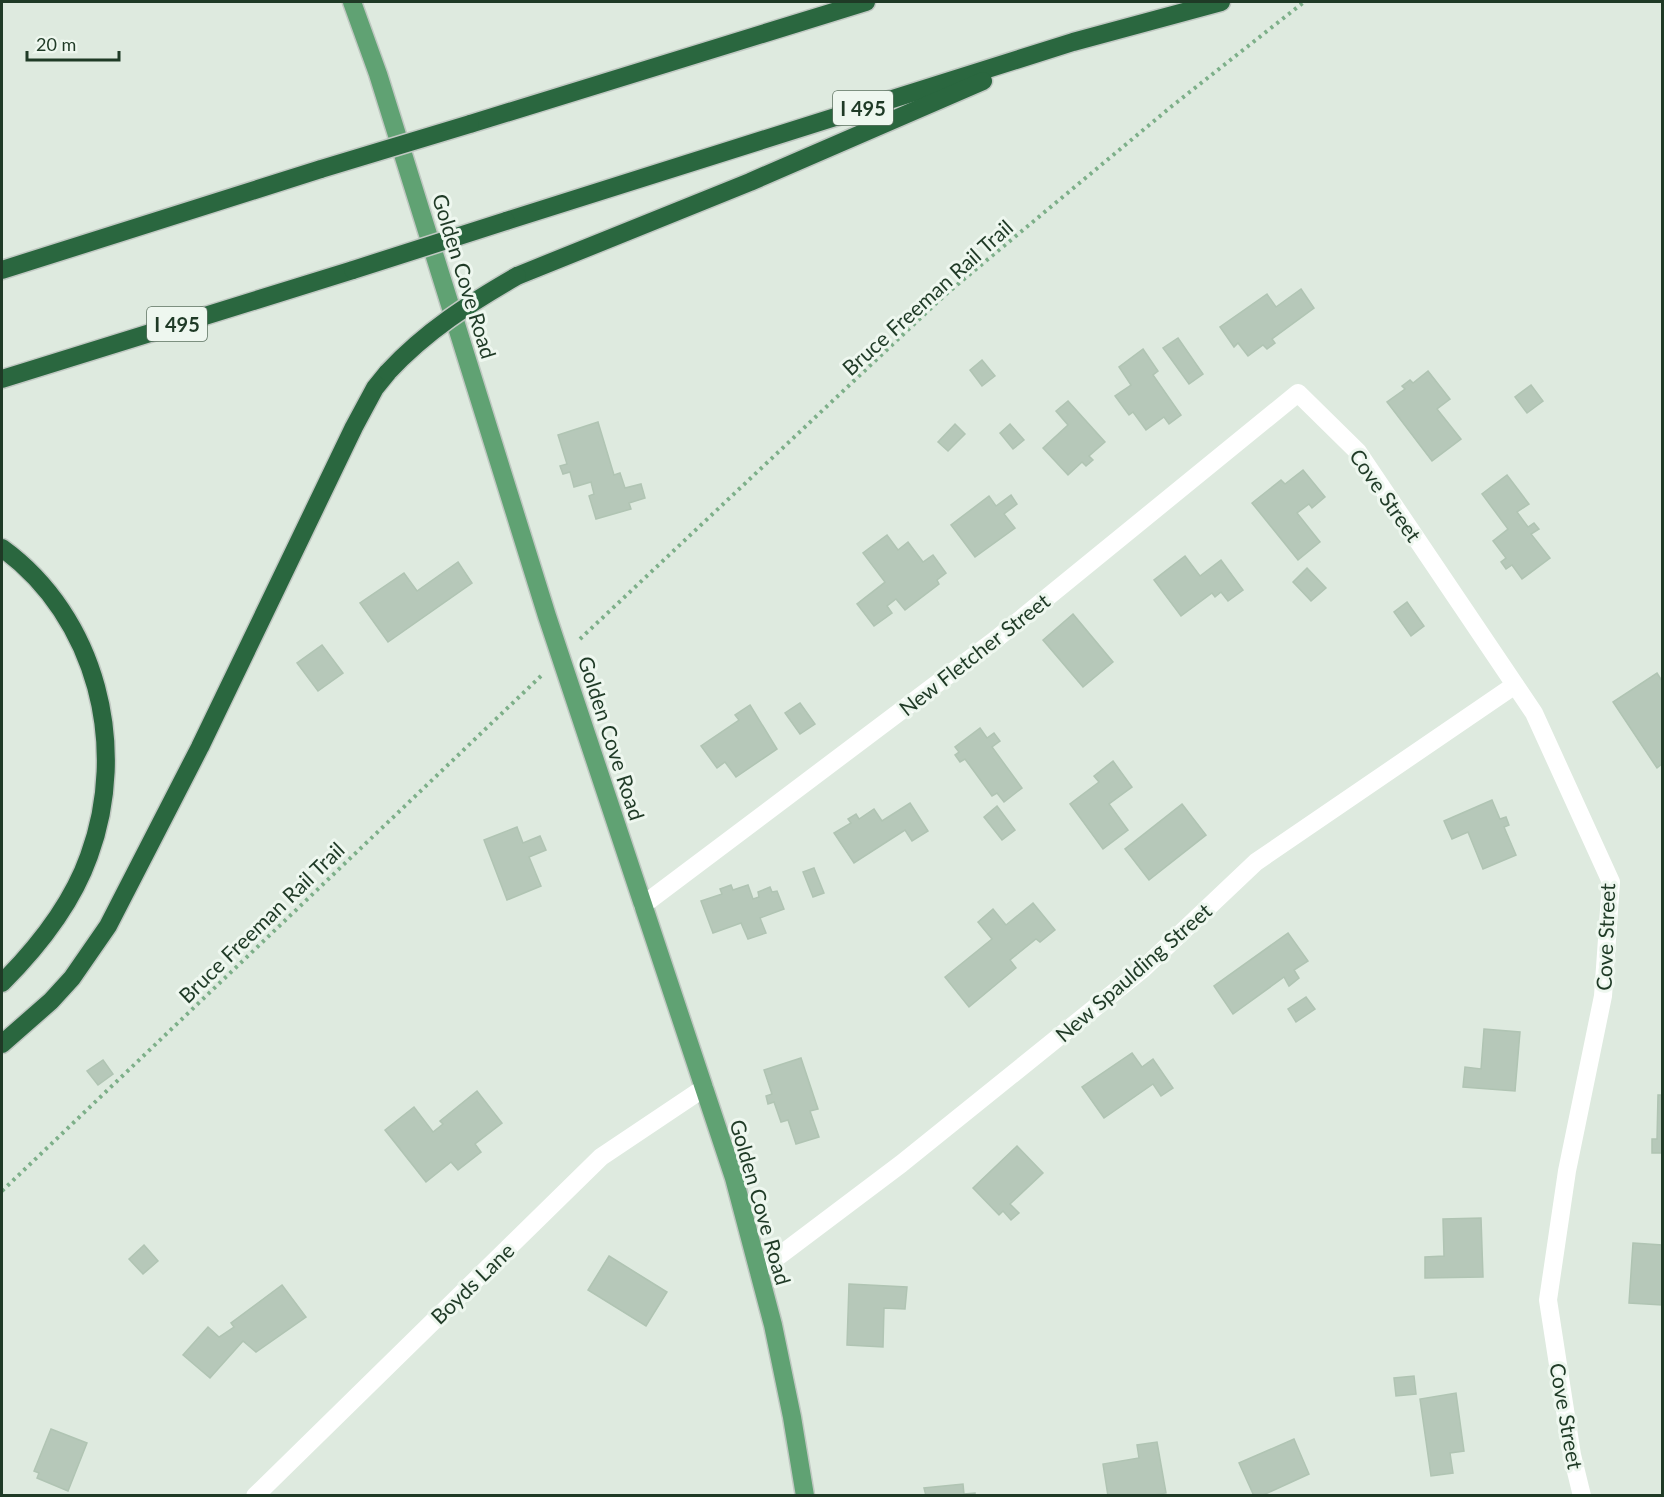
<svg xmlns="http://www.w3.org/2000/svg" width="1664" height="1497" viewBox="0 0 1664 1497" font-family="Lato,sans-serif">
	<style>
		.building { fill: #b6c8b9; stroke: #b0c4b3; stroke-width: 1.5 }
		.lines { fill: none; stroke-linecap: round; stroke-linejoin: round }
		.major-casing { stroke: #c0c8c2; stroke-width: 21 }
		.highway-casing { stroke: #c0c8c2; stroke-width: 21 }
		.path { stroke: #7daf89; stroke-width: 4; stroke-dasharray: 3 4.5; stroke-linecap: butt }
		.minor { stroke: #fff; stroke-width: 18 }
		.major { stroke: #60a273; stroke-width: 18 }
		.highway { stroke: #2a673f; stroke-width: 18 }
		.highway-bridge-casing { stroke: #c0c8c2; stroke-width: 21; stroke-linecap: butt }
		.highway-bridge { stroke: #2a673f; stroke-width: 18 }
		.labels { text-anchor: middle; dominant-baseline: central; stroke-width: 6; stroke-linejoin: round; paint-order: stroke }
		.shield { fill: #eef7ef; stroke: #5d7362; stroke-width: 1.5 }
		.shield-label { font-size: 20px; font-weight: bold; fill: #1f3a26 }
		.street-label { font-size: 21px; fill: #1f3a26; stroke: #eef7ef }
	</style>
	<rect width="100%" height="100%" fill="#deeadf"/>
	<g class="building">
		<polygon points="1301,289 1314,308 1272,339 1275,343 1267,349 1263,345 1248,356 1238,343 1234,347 1220,327 1267,294 1276,307"/>
		<polygon points="1178,338 1203,374 1189,384 1163,348"/>
		<polygon points="1143,349 1158,371 1153,375 1181,415 1169,424 1164,417 1146,430 1133,412 1129,415 1115,396 1131,385 1119,367"/>
		<polygon points="982,360 995,376 982,386 970,370"/>
		<polygon points="1428,371 1450,399 1437,409 1461,439 1432,461 1387,402 1405,389 1402,386 1410,380 1413,383"/>
		<polygon points="1531,385 1543,401 1527,413 1515,397"/>
		<polygon points="1068,401 1105,442 1089,456 1093,460 1086,466 1082,462 1068,475 1043,448 1068,425 1056,411"/>
		<polygon points="598,422 614,475 620,473 625,488 641,484 645,498 629,503 631,509 596,519 589,496 594,494 591,482 574,487 570,472 563,474 560,466 567,464 558,435"/>
		<polygon points="955,424 965,434 948,451 938,442"/>
		<polygon points="1010,424 1024,440 1013,449 1000,433"/>
		<polygon points="1303,470 1325,497 1312,508 1309,504 1297,513 1320,542 1298,560 1252,503 1281,480 1285,484"/>
		<polygon points="1507,475 1529,504 1517,512 1528,527 1534,523 1539,529 1531,534 1550,558 1522,579 1512,565 1506,569 1501,562 1506,558 1493,541 1508,529 1482,494"/>
		<polygon points="1011,495 1017,504 1004,514 1015,528 975,557 951,525 989,496 996,506"/>
		<polygon points="887,535 898,550 908,542 923,562 933,555 946,573 937,580 939,584 905,610 896,599 887,606 892,613 874,626 857,604 885,582 863,553"/>
		<polygon points="1185,556 1200,576 1221,560 1243,590 1228,601 1221,592 1215,597 1212,593 1181,616 1154,580"/>
		<polygon points="458,562 472,583 388,642 360,603 404,573 417,591"/>
		<polygon points="1307,568 1326,588 1311,601 1293,582"/>
		<polygon points="1407,602 1424,626 1411,636 1394,612"/>
		<polygon points="1073,614 1113,662 1083,687 1043,640"/>
		<polygon points="322,645 343,673 318,691 297,663"/>
		<polygon points="1657,673 1662,681 1662,764 1657,768 1613,702"/>
		<polygon points="800,703 815,724 800,734 785,713"/>
		<polygon points="750,705 777,749 736,777 725,762 717,768 701,746 739,720 735,715"/>
		<polygon points="980,728 987,738 994,733 1000,741 992,747 1022,788 1004,802 997,793 992,796 965,759 960,762 955,755 959,752 955,747"/>
		<polygon points="1113,761 1132,787 1109,804 1128,830 1103,849 1070,804 1099,782 1094,776"/>
		<polygon points="1492,800 1500,819 1506,817 1509,825 1504,827 1516,855 1483,869 1468,832 1452,839 1444,821"/>
		<polygon points="910,803 928,831 912,841 905,830 854,863 834,833 851,823 848,819 856,814 859,819 874,809 882,821"/>
		<polygon points="1182,804 1206,835 1149,880 1125,849"/>
		<polygon points="997,806 1015,830 1002,840 984,817"/>
		<polygon points="517,827 523,843 540,836 546,850 529,857 541,886 507,900 484,840"/>
		<polygon points="814,868 824,893 813,897 803,872"/>
		<polygon points="731,885 733,890 748,885 753,899 759,897 758,892 770,887 772,892 777,891 784,909 760,918 766,933 748,939 741,923 713,933 701,901 722,894 720,889"/>
		<polygon points="1033,903 1055,930 1040,942 1036,939 1010,960 1016,968 969,1007 945,977 992,939 978,922 993,909 1006,925"/>
		<polygon points="1288,933 1308,961 1294,970 1299,978 1289,986 1284,977 1233,1014 1214,986"/>
		<polygon points="1306,997 1315,1009 1296,1022 1288,1009"/>
		<polygon points="1484,1029 1520,1032 1515,1091 1463,1087 1465,1067 1481,1069"/>
		<polygon points="1132,1053 1142,1067 1153,1059 1173,1088 1161,1096 1153,1084 1104,1118 1082,1087"/>
		<polygon points="801,1058 818,1109 810,1111 819,1137 796,1144 788,1120 781,1122 774,1102 768,1104 766,1096 772,1094 764,1070"/>
		<polygon points="103,1060 113,1074 98,1085 87,1071"/>
		<polygon points="477,1091 502,1123 475,1144 481,1152 458,1170 451,1162 426,1182 385,1130 414,1107 433,1132 443,1124 440,1121"/>
		<polygon points="1658,1095 1662,1095 1662,1153 1652,1153 1652,1139 1657,1139"/>
		<polygon points="1017,1146 1043,1173 1010,1204 1019,1213 1011,1220 1003,1211 999,1215 973,1188"/>
		<polygon points="1481,1218 1483,1277 1425,1278 1425,1257 1444,1256 1443,1219"/>
		<polygon points="1633,1243 1662,1245 1662,1305 1629,1303"/>
		<polygon points="144,1245 158,1261 143,1274 129,1259"/>
		<polygon points="609,1256 667,1292 646,1326 588,1290"/>
		<polygon points="849,1284 907,1287 905,1309 884,1308 883,1347 847,1345"/>
		<polygon points="282,1285 306,1317 256,1352 243,1341 210,1378 183,1355 208,1327 219,1337 234,1327 231,1323"/>
		<polygon points="1414,1376 1416,1394 1396,1396 1394,1378"/>
		<polygon points="1456,1393 1464,1451 1450,1453 1453,1473 1431,1476 1420,1399"/>
		<polygon points="51,1429 87,1443 68,1491 37,1478 39,1473 34,1471"/>
		<polygon points="1294,1439 1309,1474 1261,1496 1254,1496 1239,1463"/>
		<polygon points="1157,1442 1166,1493 1149,1496 1108,1496 1103,1464 1139,1458 1137,1445"/>
		<polygon points="963,1484 964,1494 975,1493 975,1496 926,1496 924,1488"/>
	</g>
	<g class="lines">
		<g class="major-casing">
			<polyline id="major" points="352,2 378,74 547,616 734,1178 773,1325 792,1417 805,1496"/>
		</g>
		<g class="highway-casing">
			<g id="highway">
				<polyline points="470,124 866,2"/>
				<polyline points="506,221 1073,42 1221,2"/>
				<polyline points="2,270 321,169"/>
				<polyline points="517,276 750,182 983,81"/>
				<polyline points="2,379 353,270"/>
				<path d="M 2,548 C 97,617 129,747 89,856 C 72,904 38,947 2,983"/>
				<polyline points="2,1044 51,1001 72,978 108,926 200,747 354,427 375,388 388,372"/>
			</g>
		</g>
		<g class="path">
			<polyline points="580,639 945,295 1172,106 1304,2"/>
			<polyline points="2,1191 542,675"/>
		</g>
		<g class="minor">
			<polyline points="643,905 995,640 1298,393 1358,452 1534,713 1611,882 1603,996 1567,1171 1548,1300 1572,1455 1582,1496"/>
			<polyline points="759,1271 901,1164 1143,969 1256,862 1515,685"/>
			<polyline points="255,1496 601,1157 704,1088"/>
		</g>
		<use href="#major" class="major"/>
		<use href="#highway" class="highway"/>
		<g class="highway-bridge-casing">
			<g id="highway-bridge">
				<polyline points="321,169 470,124"/>
				<polyline points="353,270 506,221"/>
				<path d="M 388,372 C 426,331 470,303 517,276"/>
			</g>
		</g>
		<use href="#highway-bridge" class="highway-bridge"/>
	</g>
	<g class="labels">
		<g class="shield">
			<rect x="833" y="91" width="60" height="34" rx="4.5"/>
			<rect x="147" y="307" width="60" height="34" rx="4.5"/>
		</g>
		<g class="shield-label">
			<text x="863" y="108">I 495</text>
			<text x="177" y="324">I 495</text>
		</g>
		<g class="street-label">
			<text transform="translate(465 276) rotate(73)">Golden Cove Road</text>
			<text transform="translate(927 297) rotate(-42)">Bruce Freeman Rail Trail</text>
			<text transform="translate(1386 495) rotate(55)">Cove Street</text>
			<text transform="translate(974 654) rotate(-38)">New Fletcher Street</text>
			<text transform="translate(612 738) rotate(72)">Golden Cove Road</text>
			<text transform="translate(261 922) rotate(-44)">Bruce Freeman Rail Trail</text>
			<text transform="translate(1605 937) rotate(-88)">Cove Street</text>
			<text transform="translate(1133 972) rotate(-41)">New Spaulding Street</text>
			<text transform="translate(761 1202) rotate(74)">Golden Cove Road</text>
			<text transform="translate(472 1283) rotate(-44)">Boyds Lane</text>
			<text transform="translate(1567 1416) rotate(80)">Cove Street</text>
		</g>
	</g>
	<rect width="1664" height="1497" fill="none" stroke="#1f3a26" stroke-width="6"/>
	<path d="M27 51v9h92v-9" fill="none" stroke="#1f3a26" stroke-width="3"/>
	<text x="36" y="51" font-size="18" fill="#1f3a26" stroke="#eef7ef" stroke-width="4.5" paint-order="stroke">20 m</text>
</svg>
